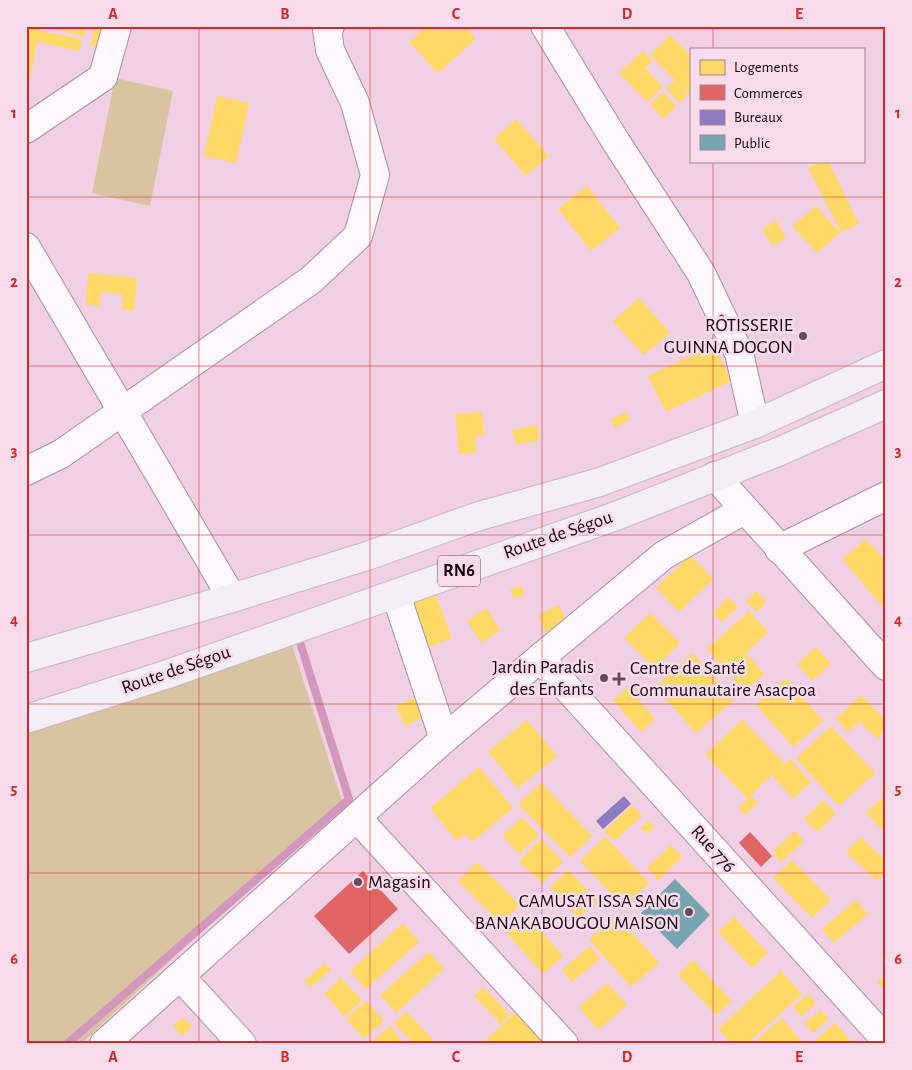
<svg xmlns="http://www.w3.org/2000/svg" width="912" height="1070" viewBox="0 0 912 1070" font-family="'Alegreya Sans',sans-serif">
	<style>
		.green { fill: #d9c4a1 }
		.homes { fill: #ffd966 }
		.shops { fill: #e06666 }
		.offices { fill: #8e7cc3 }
		.public { fill: #76a5af }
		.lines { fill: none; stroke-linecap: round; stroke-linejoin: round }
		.stream { stroke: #d396bc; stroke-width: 8 }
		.minor-casing { stroke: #ac90a1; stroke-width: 30 }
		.trunk-casing { stroke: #c8b7c2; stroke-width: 30 }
		.minor { stroke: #fdf8fb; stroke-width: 28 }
		.trunk { stroke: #f4eef6; stroke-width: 28 }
		.grid { fill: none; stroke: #d62828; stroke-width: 1; stroke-opacity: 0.55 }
		.poi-dot { fill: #654b5c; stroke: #f9dbec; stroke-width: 2 }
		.labels { text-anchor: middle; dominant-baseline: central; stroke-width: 5; stroke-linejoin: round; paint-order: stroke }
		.shield { fill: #f9dbec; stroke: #5d4454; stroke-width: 1 }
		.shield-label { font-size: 18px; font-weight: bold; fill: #1a0413 }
		.poi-label { font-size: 19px; fill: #1a0413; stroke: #f9dbec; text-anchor: end }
		.street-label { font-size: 19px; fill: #1a0413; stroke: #f9dbec }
		.neatline { fill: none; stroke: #d62828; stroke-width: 2 }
		.grid-label { font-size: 16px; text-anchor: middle; font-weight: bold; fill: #d62828 }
	</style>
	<rect width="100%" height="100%" fill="#f1d0e4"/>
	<g class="green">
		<polygon points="115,78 173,91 150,206 92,193"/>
		<polygon points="291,642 342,801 81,1044 26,1044 26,732"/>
	</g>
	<g class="homes">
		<polygon points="26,26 40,26 39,31 82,39 79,51 37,42 27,95"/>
		<polygon points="44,26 86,26 84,36 43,28"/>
		<polygon points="94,26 110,26 106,49 91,46"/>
		<polygon points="427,26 465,26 476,39 438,73 409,42"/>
		<polygon points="670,35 691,56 691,96 678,82 688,95 679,103 666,88 675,80 650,55"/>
		<polygon points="643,51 653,61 645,68 663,87 647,102 619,73"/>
		<polygon points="663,92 676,107 663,119 650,104"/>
		<polygon points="217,96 249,103 236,163 204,156"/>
		<polygon points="516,119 549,156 526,176 494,139"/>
		<polygon points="821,161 828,161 859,224 841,232 808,168"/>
		<polygon points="587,186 620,228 591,251 558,209"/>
		<polygon points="816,206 840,233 817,253 792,226"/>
		<polygon points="776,220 786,238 772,246 762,229"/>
		<polygon points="88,273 137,278 134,311 122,309 123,294 101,292 100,306 86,304"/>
		<polygon points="639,298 670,333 644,355 613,321"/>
		<polygon points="714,345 731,381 666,412 648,376"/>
		<polygon points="482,412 484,435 475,436 476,453 459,454 455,414"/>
		<polygon points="626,412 630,420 615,428 611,419"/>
		<polygon points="537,425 540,440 516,445 512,430"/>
		<polygon points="866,539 886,562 886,611 842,559"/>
		<polygon points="690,555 713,579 679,612 656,588"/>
		<polygon points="522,586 524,596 513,598 510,589"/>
		<polygon points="434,591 452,638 425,649 407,601"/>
		<polygon points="756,591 767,602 756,612 746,601"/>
		<polygon points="728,597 738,607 722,622 713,613"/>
		<polygon points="559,605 567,623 546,633 538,615"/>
		<polygon points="486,608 500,630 481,643 467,621"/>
		<polygon points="749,611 768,632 746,653 764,674 745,692 707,649"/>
		<polygon points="650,613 680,643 655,668 624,638"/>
		<polygon points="816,647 831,664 812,681 797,664"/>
		<polygon points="693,653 734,700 696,733 655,687"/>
		<polygon points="786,678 823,721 793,747 756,705"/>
		<polygon points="628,687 655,719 641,732 613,700"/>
		<polygon points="861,695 886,721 886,726 878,739 859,722 848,732 836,719"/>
		<polygon points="415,697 424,717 405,726 396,706"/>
		<polygon points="527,720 557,756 518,788 488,752"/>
		<polygon points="742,720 784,763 774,774 790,759 811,782 793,799 772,775 751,795 758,803 744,815 738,808 748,799 705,755"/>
		<polygon points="831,726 875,773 839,806 796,758"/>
		<polygon points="479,767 513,808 472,842 465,834 457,841 430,808"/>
		<polygon points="541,783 592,836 570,857 518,804"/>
		<polygon points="886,794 886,834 866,813"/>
		<polygon points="823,800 836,814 817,832 804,819"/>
		<polygon points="632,805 642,816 614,841 604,831"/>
		<polygon points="522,817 539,835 519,854 502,836"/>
		<polygon points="648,821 654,827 647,834 641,829"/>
		<polygon points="795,831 804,841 781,862 772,852"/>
		<polygon points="605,837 649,883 624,907 580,861"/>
		<polygon points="861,837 886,861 886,872 877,881 846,852"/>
		<polygon points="541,839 563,862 542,883 519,861"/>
		<polygon points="671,845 682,857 658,880 647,868"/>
		<polygon points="792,860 831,900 812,918 773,878"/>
		<polygon points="477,862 520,905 501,924 458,881"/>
		<polygon points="568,870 597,901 578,918 550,887"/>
		<polygon points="856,900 868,914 834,943 822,929"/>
		<polygon points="526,914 563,956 543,974 506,932"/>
		<polygon points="616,915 659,963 631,987 589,940"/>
		<polygon points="734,917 768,953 752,968 718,932"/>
		<polygon points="403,923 419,942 366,989 350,971"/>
		<polygon points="590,946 600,959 572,982 562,970"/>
		<polygon points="429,952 444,969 396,1013 380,995"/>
		<polygon points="693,960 732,1001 716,1015 678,975"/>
		<polygon points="325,963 331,970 311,987 304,981"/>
		<polygon points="781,971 802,994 747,1044 732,1044 718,1029"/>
		<polygon points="886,974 886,991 877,982"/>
		<polygon points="341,978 362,1000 345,1017 324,994"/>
		<polygon points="607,983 627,1005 598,1030 579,1007"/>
		<polygon points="483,987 510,1015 501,1024 474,996"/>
		<polygon points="808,994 816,1003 801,1017 793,1007"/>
		<polygon points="366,1001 384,1021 364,1039 346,1019"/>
		<polygon points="821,1010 829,1019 813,1033 804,1023"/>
		<polygon points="406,1011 437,1044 414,1044 394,1023"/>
		<polygon points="516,1012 545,1044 489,1044 486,1040"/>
		<polygon points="183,1017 192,1027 182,1036 173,1026"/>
		<polygon points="782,1018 801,1041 798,1044 752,1044"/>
		<polygon points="835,1023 851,1041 849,1044 811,1044"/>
		<polygon points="390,1026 405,1044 369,1044"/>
	</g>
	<g class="shops">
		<polygon points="750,832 772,856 761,867 739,843"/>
		<polygon points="363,871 398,909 349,954 314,916"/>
	</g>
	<polygon class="offices" points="624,796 631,804 603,829 596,821"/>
	<polygon class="public" points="675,879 710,915 677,949 641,913"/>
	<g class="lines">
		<polyline class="stream" points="67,1044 349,799 298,636"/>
		<g class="minor-casing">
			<g id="minor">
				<polyline points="545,26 616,142 701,273 739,353 755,424"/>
				<polyline points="26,129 103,77 117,26"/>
				<polyline points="26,247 232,598"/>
				<polyline points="26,471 61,454 311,280 358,236 375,175 355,103 330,50 327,29 330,26"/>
				<polyline points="715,476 886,666"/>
				<polyline points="779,549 886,496"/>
				<polyline points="396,595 444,739"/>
				<polyline points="540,658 886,1040"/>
				<polyline points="357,818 564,1044"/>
				<polyline points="180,976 242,1044"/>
				<polyline points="104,1044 444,739 540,658 664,555 744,510"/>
			</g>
		</g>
		<g class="trunk-casing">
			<g id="trunk">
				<polyline points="26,658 232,598 367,556 476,517 600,482 755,424 886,364"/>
				<polyline points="26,719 165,675 616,516 778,452 886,404"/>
			</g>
		</g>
		<use href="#minor" class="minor"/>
		<use href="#trunk" class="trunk"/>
	</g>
	<path class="grid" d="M 199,26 L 199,1044M 370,26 L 370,1044M 542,26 L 542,1044M 713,26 L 713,49M 713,161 L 713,1044M 26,197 L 886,197M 26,366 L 886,366M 26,535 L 886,535M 26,704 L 886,704M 26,873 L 886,873"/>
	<g class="poi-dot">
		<circle cx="803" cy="336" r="5"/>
		<circle cx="604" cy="678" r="5"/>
		<path d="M616.5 671.5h5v5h5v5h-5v5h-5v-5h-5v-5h5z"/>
		<circle cx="358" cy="882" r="5"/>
		<circle cx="689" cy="912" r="5"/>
	</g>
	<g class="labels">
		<rect class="shield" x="438" y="555.5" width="42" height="31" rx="4"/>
		<g class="shield-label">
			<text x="459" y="571">RN6</text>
		</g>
		<g class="poi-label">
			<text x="793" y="325">RÔTISSERIE<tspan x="793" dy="22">GUINNA DOGON</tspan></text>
			<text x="594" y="667">Jardin Paradis<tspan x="594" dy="22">des Enfants</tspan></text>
			<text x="630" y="668" text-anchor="start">Centre de Santé<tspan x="630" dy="22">Communautaire Asacpoa</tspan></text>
			<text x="368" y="882" text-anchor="start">Magasin</text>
			<text x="679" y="901">CAMUSAT ISSA SANG<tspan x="679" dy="22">BANAKABOUGOU MAISON</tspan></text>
		</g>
		<g class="street-label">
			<text transform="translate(558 535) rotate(-19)">Route de Ségou</text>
			<text transform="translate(176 670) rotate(-19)">Route de Ségou</text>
			<text transform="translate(713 849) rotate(48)">Rue 776</text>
		</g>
	</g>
	<rect width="912" height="1070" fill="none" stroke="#f9dbec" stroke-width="55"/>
	<rect x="690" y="48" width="175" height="115" fill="#f9dbec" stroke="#a08595"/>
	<rect x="700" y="60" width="25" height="15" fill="#ffd966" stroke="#a08595"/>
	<text x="734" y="72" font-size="15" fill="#1a0413">Logements</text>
	<rect x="700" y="85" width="25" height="15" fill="#e06666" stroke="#a08595"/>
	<text x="734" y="98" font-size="15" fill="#1a0413">Commerces</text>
	<rect x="700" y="110" width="25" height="15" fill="#8e7cc3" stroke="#a08595"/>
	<text x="734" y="122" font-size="15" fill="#1a0413">Bureaux</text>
	<rect x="700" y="135" width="25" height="15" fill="#76a5af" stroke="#a08595"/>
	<text x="734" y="148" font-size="15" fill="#1a0413">Public</text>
	<rect x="28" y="28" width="856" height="1014" class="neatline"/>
	<g class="grid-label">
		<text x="113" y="19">A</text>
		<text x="285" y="19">B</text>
		<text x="456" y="19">C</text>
		<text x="627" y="19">D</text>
		<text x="799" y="19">E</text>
		<text x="14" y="118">1</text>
		<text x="898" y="118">1</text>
		<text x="14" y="287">2</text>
		<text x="898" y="287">2</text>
		<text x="14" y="456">3</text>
		<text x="898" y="456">3</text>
		<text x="14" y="625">4</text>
		<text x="898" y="625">4</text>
		<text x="14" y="794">5</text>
		<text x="898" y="794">5</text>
		<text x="14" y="964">6</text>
		<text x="898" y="964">6</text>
		<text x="113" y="1062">A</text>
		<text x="285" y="1062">B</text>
		<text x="456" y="1062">C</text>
		<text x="627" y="1062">D</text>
		<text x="799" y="1062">E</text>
	</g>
</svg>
